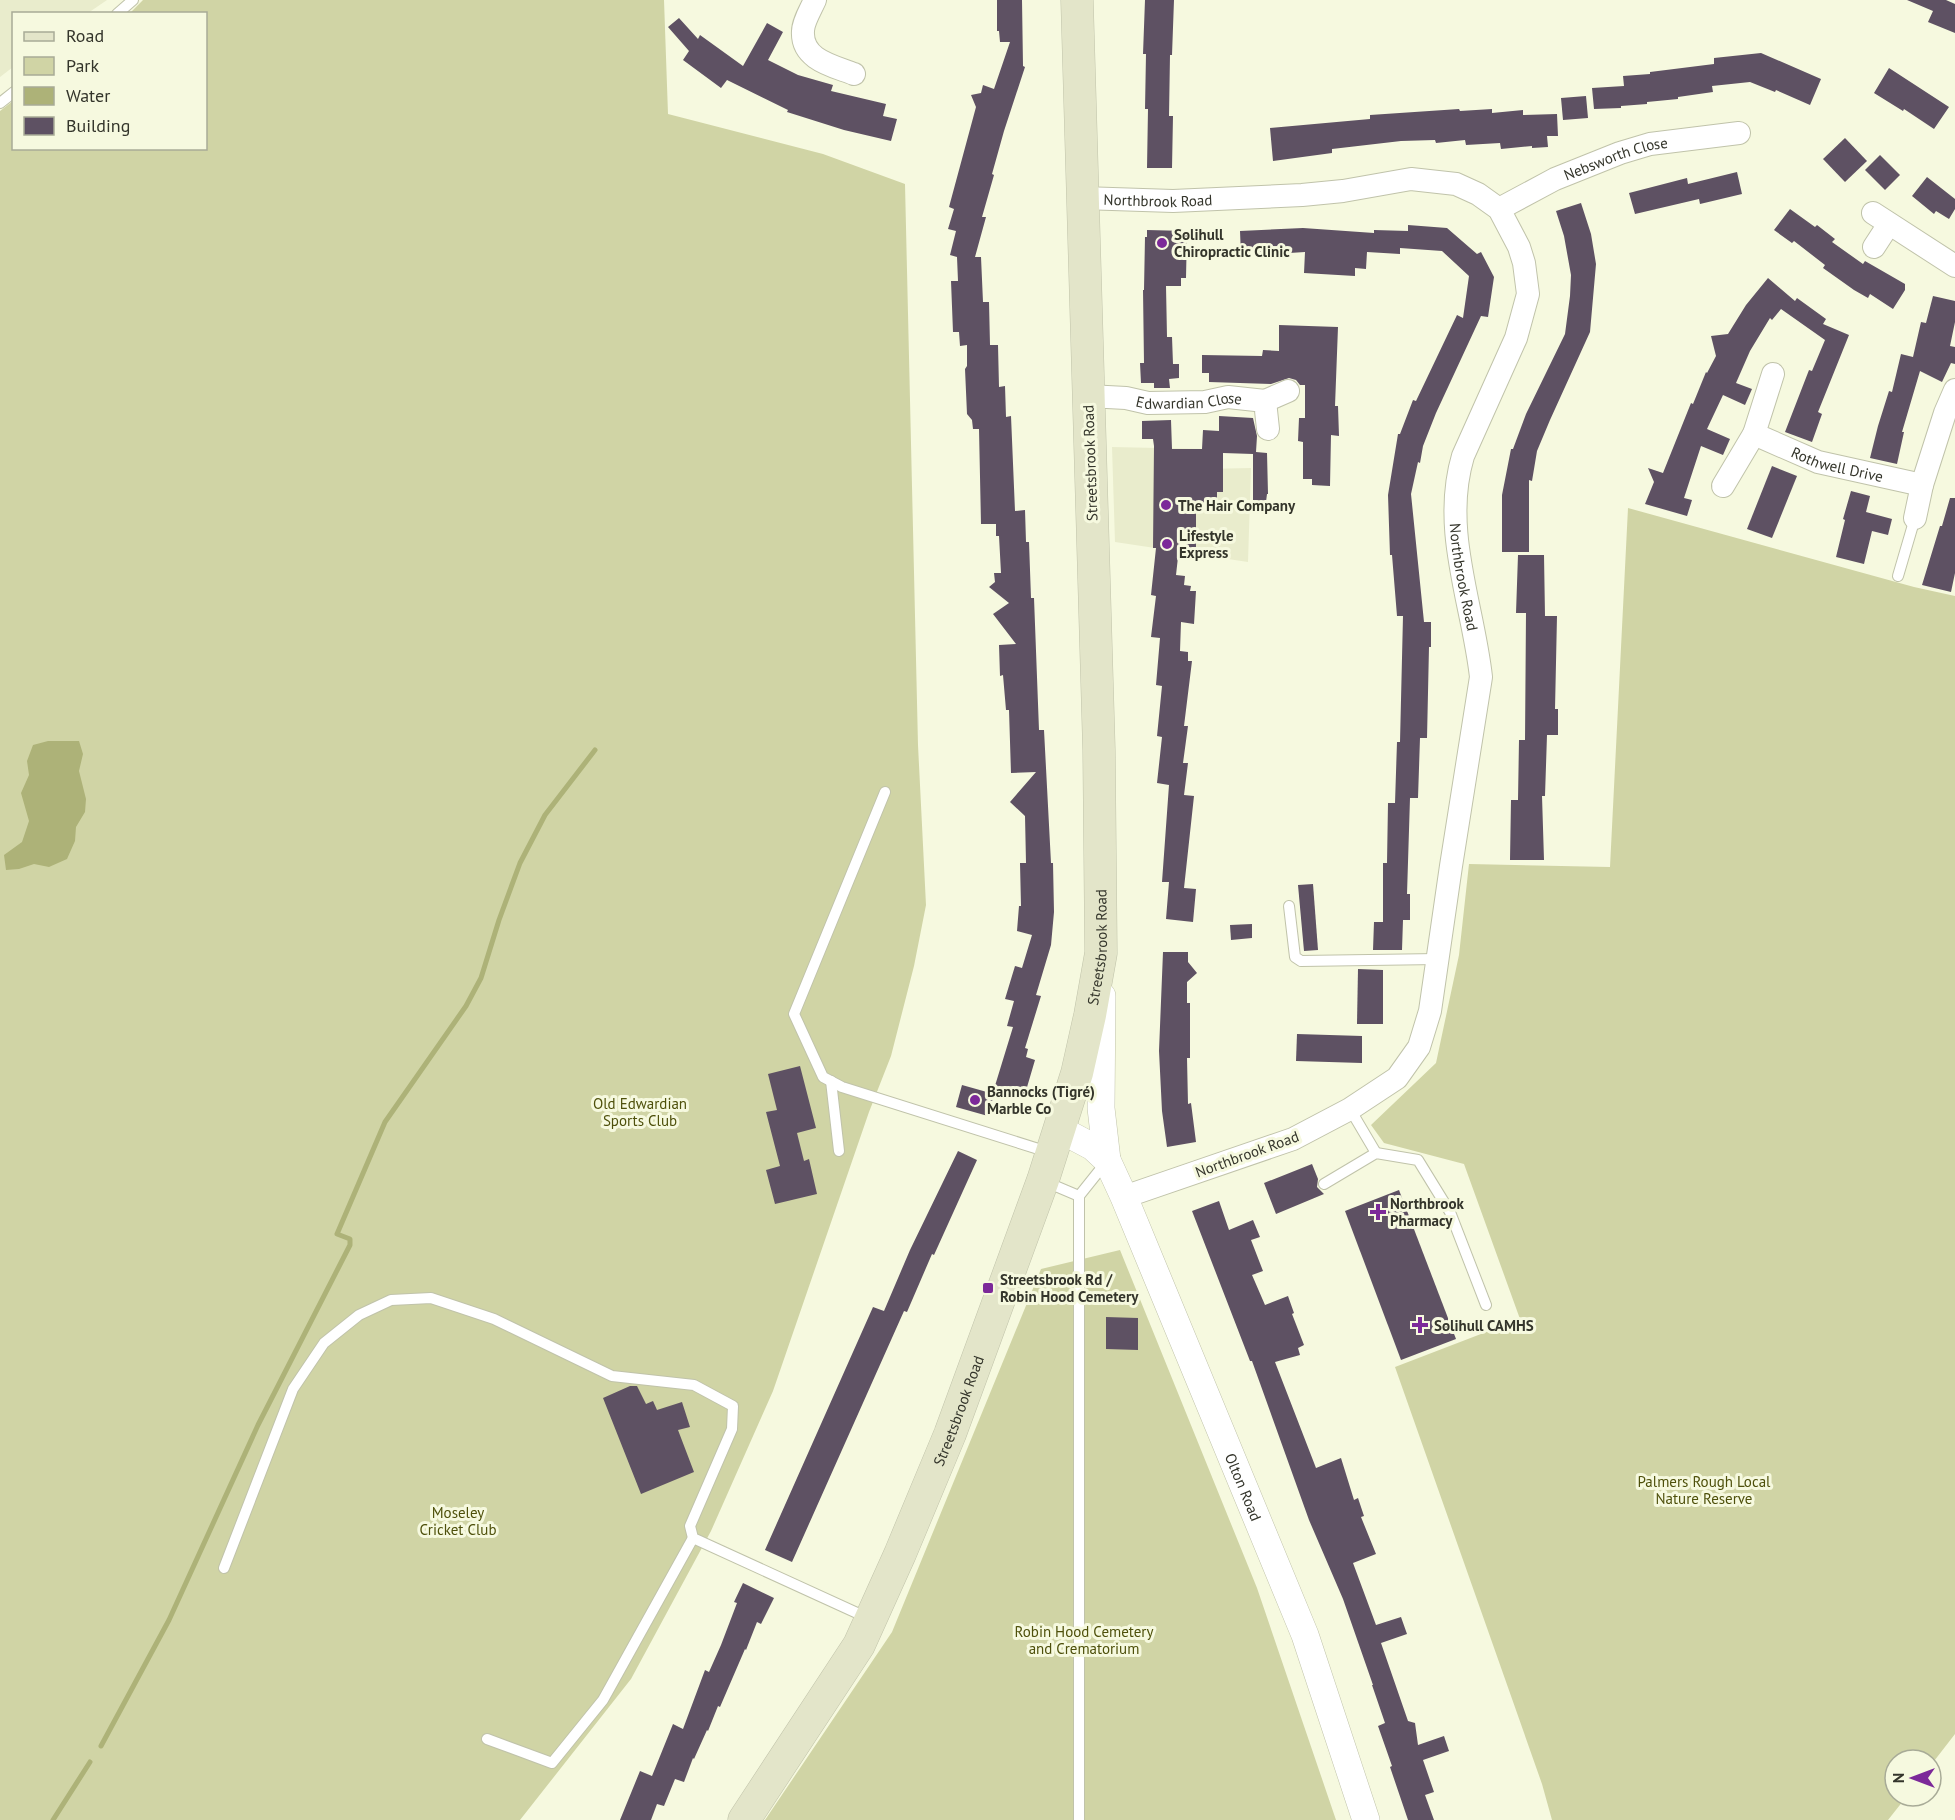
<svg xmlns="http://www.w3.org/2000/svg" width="1955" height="1820" viewBox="0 0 1955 1820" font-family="'PT Sans',sans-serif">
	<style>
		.built { fill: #e9eccc }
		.green { fill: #d0d4a5 }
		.water { fill: #adb278 }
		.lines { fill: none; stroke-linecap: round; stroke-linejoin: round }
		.stream { stroke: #adb278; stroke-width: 5 }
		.building { fill: #5e5163 }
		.service-casing { stroke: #c0c3aa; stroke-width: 12 }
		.minor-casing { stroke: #c0c3aa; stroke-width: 24 }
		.tertiary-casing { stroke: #c0c3aa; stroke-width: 28 }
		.secondary-casing { stroke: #c0c3aa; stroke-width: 33 }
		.service { stroke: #fff; stroke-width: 10 }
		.minor { stroke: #fff; stroke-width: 22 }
		.tertiary { stroke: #fff; stroke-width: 27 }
		.secondary { stroke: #e3e5c9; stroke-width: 32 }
		.poi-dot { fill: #7c2999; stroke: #f6f9df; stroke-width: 2 }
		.labels { text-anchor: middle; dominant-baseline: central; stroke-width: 6; stroke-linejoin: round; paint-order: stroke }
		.street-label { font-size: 15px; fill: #34352b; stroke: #f6f9df }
		.poi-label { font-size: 15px; font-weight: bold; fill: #34352b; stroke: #f6f9df; text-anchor: start }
		.park-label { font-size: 15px; fill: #4e500b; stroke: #f6f9df }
	</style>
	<rect width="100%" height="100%" fill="#f6f9df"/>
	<g class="built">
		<polygon points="0,0 107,0 88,13 14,14 13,67 0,77"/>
		<polygon points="1112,447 1204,449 1204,469 1251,468 1248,562 1115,542"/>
	</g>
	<g class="green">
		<polygon points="143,0 664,0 668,114 823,154 905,184 918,745 926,905 914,966 891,1056 869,1112 773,1391 711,1531 631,1679 520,1820 0,1820 0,111 13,101 14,148 206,148 206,14 130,13"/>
		<polygon points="1628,508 1914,587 1955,596 1955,1734 1931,1765 1931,1760 1895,1760 1895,1796 1907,1796 1888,1820 1552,1820 1542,1784 1395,1367 1520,1319 1464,1164 1384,1143 1371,1125 1436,1063 1459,955 1469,864 1610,867"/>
		<polygon points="1120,1250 1257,1588 1336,1820 765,1820 892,1632 1041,1269"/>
	</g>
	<polygon class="water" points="48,741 79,741 83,754 79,771 86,799 85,812 76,827 75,841 67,859 49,867 34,864 19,869 6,870 4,855 22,842 29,821 21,793 29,775 27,761 33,745"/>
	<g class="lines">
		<g class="stream">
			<polyline points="101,1746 169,1620 258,1425 350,1245 350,1239 337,1234 385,1122 466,1006 481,978 499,920 520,863 545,815 595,750"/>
			<polyline points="53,1820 90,1762"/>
		</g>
	</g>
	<g class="building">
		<polygon points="997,0 1022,0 1023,66 1025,67 1004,131 992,174 994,175 982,217 986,217 975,257 981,257 983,302 989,302 990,345 998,345 999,387 1005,386 1006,417 1011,416 1015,511 1025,510 1026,542 1029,542 1031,598 1034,598 1039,730 1044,730 1051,863 1053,863 1054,912 1051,945 1036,995 1041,996 1025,1048 1028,1049 1026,1057 1035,1060 1025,1094 1012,1090 1011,1094 994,1089 1013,1027 1007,1026 1014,1001 1005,999 1015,966 1022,968 1032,935 1017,931 1019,906 1021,906 1020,863 1026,863 1025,816 1010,802 1036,772 1011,773 1009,710 1006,710 1003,675 1000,676 999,645 1016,644 993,614 1009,603 989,587 995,582 994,573 1001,573 999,536 996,536 996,524 981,524 979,429 973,429 972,420 967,414 965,369 967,366 967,345 960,346 959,332 953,332 951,281 958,281 957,257 950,255 956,231 948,229 954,209 949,207 976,107 971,95 981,93 983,85 994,89 1010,42 1000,42 999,31 997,31"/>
		<polygon points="1145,0 1174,0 1172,55 1170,55 1169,116 1173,116 1172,168 1147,168 1148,109 1145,109 1146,54 1143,54"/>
		<polygon points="1907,0 1946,0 1955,4 1955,33 1928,22 1933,11"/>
		<polygon points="679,18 698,39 700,35 743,66 767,23 783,32 768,60 798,75 833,85 831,91 886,104 883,116 897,119 891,141 844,130 787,112 788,110 727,80 721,88 683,60 689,51 668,27"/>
		<polygon points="1761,53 1821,79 1810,105 1776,90 1775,92 1750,82 1712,86 1713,92 1678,97 1678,99 1647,102 1647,104 1621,106 1621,108 1594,109 1592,88 1624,86 1623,76 1650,74 1650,72 1714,64 1714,58"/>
		<polygon points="1889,68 1949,107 1934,129 1904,109 1903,111 1874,93"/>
		<polygon points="1586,96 1588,118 1563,120 1561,98"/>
		<polygon points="1459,109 1460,111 1492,109 1492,113 1523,110 1523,115 1557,114 1558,136 1547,136 1548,147 1532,148 1532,146 1501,149 1500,143 1466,145 1465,140 1436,143 1435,140 1401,141 1332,149 1332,153 1273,161 1270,128 1370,119 1370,115"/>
		<polygon points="1845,138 1867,161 1845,182 1823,159"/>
		<polygon points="1880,155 1900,175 1885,190 1865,170"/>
		<polygon points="1737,172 1742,194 1700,204 1699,199 1635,214 1629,193 1687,178 1688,184"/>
		<polygon points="1927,177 1955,199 1955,209 1949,219 1936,211 1934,214 1912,196"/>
		<polygon points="1581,203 1591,234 1596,264 1590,332 1550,420 1537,451 1532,481 1529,480 1529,552 1502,552 1502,495 1511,449 1513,449 1526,414 1565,334 1570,296 1571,275 1564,236 1556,211"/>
		<polygon points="1790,209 1815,227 1817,225 1835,239 1832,242 1863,264 1865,261 1905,284 1905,290 1893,309 1870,294 1868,298 1854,290 1823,268 1825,265 1794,241 1792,243 1774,230"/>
		<polygon points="1408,225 1447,228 1477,254 1481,252 1494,277 1488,317 1481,316 1436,413 1423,446 1420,463 1418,462 1411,494 1424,622 1431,622 1431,647 1429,647 1427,738 1420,738 1418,798 1410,798 1407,894 1410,894 1410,920 1403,920 1402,950 1373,950 1374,922 1383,922 1383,863 1387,863 1388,803 1395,803 1397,742 1400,742 1403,616 1397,616 1392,555 1390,555 1388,495 1398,434 1400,434 1413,400 1416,401 1457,315 1463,318 1469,276 1442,251 1400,248 1400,254 1367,252 1366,269 1355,268 1355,276 1304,273 1305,252 1241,256 1240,231 1303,228 1374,233 1374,230 1408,231"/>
		<polygon points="1147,230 1187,231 1186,278 1181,278 1181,286 1166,286 1167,337 1172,337 1173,364 1179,364 1179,378 1169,379 1170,388 1154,388 1154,383 1141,383 1140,363 1144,363 1143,290 1144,290 1145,237 1147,237"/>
		<polygon points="1768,278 1795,301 1797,298 1826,319 1823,324 1849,335 1818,412 1822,414 1812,442 1785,432 1809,370 1812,371 1825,340 1781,309 1772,320 1770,318 1750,351 1736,383 1752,389 1745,405 1723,395 1707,429 1730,439 1723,455 1701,446 1684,498 1692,500 1687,516 1645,504 1654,482 1648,468 1663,473 1691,403 1693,404 1706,372 1707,373 1716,356 1711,336 1728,334 1746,305"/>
		<polygon points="1933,296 1955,301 1955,322 1950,346 1955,347 1955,364 1951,363 1942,382 1920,371 1902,432 1904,432 1897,464 1870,458 1878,426 1889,391 1892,392 1901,354 1913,357 1921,322 1926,323"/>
		<polygon points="1279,325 1338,327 1335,406 1338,406 1339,436 1331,435 1330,486 1312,485 1312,479 1303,479 1303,442 1298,441 1299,418 1305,418 1305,385 1300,385 1296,380 1289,378 1271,384 1209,382 1209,373 1202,373 1202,355 1262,356 1263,350 1279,351"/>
		<polygon points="1219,416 1253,418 1257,436 1256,452 1267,453 1268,494 1267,494 1266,502 1253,502 1253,454 1223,453 1223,492 1217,492 1217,507 1196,507 1196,548 1179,548 1176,575 1185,576 1184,585 1191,586 1190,591 1196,591 1194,624 1181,622 1180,651 1188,652 1188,661 1192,661 1184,726 1188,726 1183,763 1188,763 1184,795 1194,796 1184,888 1196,889 1193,922 1166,919 1169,882 1162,882 1169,785 1157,783 1162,737 1157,736 1162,686 1156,685 1160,638 1151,637 1156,596 1151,595 1156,548 1153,548 1154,446 1153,439 1142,439 1142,421 1171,420 1172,449 1202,449 1203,430 1219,431"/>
		<polygon points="1772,466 1797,476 1772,538 1747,529"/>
		<polygon points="1851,491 1870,496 1866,512 1892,519 1888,535 1872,531 1864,564 1836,557 1845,520 1843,519"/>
		<polygon points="1950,498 1955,498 1955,573 1951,592 1922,585 1940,526 1942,526"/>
		<polygon points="1518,555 1544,555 1545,616 1557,616 1555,709 1558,709 1558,735 1547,735 1545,796 1542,796 1544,860 1510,860 1511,800 1518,800 1519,740 1525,740 1526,613 1516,613"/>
		<polygon points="1313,884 1318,950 1304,951 1298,885"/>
		<polygon points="1252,924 1252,938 1231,940 1230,925"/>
		<polygon points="1163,952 1188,952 1188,962 1197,973 1187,982 1187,1003 1190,1003 1190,1058 1187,1058 1188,1104 1191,1103 1196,1142 1167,1147 1162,1111 1159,1051"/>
		<polygon points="1358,969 1383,970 1383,1024 1357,1024"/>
		<polygon points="1297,1034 1362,1036 1362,1063 1296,1061"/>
		<polygon points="800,1066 816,1128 797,1133 804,1161 809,1159 817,1194 775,1204 766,1170 780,1166 766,1112 777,1110 768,1074"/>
		<polygon points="962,1085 994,1094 988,1116 956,1107"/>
		<polygon points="958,1151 977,1160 934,1255 932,1254 907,1312 904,1311 792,1562 765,1550 873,1307 884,1311 910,1250"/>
		<polygon points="1312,1164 1318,1179 1317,1187 1324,1194 1276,1214 1264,1183"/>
		<polygon points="1399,1190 1456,1339 1401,1360 1345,1211"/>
		<polygon points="1219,1201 1229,1230 1253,1220 1260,1237 1251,1240 1263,1271 1252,1275 1265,1305 1288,1296 1294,1313 1292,1314 1304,1345 1298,1348 1300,1355 1275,1362 1316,1468 1341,1458 1354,1500 1358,1498 1364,1516 1361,1517 1376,1554 1353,1563 1376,1625 1401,1617 1407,1634 1381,1643 1408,1721 1415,1723 1418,1745 1444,1736 1449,1751 1423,1760 1434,1792 1425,1795 1434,1820 1408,1820 1390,1767 1392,1766 1378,1726 1385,1723 1372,1685 1373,1685 1343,1599 1309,1520 1252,1361 1250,1361 1192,1211"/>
		<polygon points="1106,1317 1138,1318 1138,1350 1106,1349"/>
		<polygon points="630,1386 637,1386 646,1404 653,1401 657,1410 682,1402 690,1427 678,1430 694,1472 641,1494 603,1398"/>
		<polygon points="743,1583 774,1598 761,1624 757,1622 746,1650 745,1649 720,1707 718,1706 708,1731 707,1730 694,1759 693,1758 684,1782 675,1779 664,1806 657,1804 651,1820 620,1820 640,1771 652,1776 673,1724 683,1729 705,1670 709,1672 721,1645 737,1603 734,1602"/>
	</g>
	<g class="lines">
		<g class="service-casing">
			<g id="service">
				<polyline points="117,14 133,0"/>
				<polyline points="0,103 14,92"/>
				<polyline points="1898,576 1915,518"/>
				<polyline points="885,792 794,1014 823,1077 842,1087 1048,1152"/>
				<polyline points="1289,906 1295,957 1301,961 1438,959"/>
				<polyline points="831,1081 839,1151"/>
				<polyline points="1350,1109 1376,1153"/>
				<polyline points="1046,1182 1079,1196"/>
				<polyline points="1324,1184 1376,1153 1418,1160 1450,1212 1486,1305"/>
				<polyline points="224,1568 293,1389 324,1343 359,1315 391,1300 431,1298 494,1319 612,1376 694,1385 733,1406 732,1429 690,1526 693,1538 868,1618"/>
				<polyline points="487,1739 552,1763 603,1700 693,1538"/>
				<polyline points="1079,1820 1079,1196 1107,1161"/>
			</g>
		</g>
		<g class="minor-casing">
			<g id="minor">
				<path d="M 815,0 C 811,9 803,22 803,31 C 801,60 834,66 854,74"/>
				<path id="s1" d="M 1082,198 L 1173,201 L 1302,195 L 1343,191 L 1411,179 L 1456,184 L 1478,194 L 1499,209 L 1519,247 L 1524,263 L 1528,294 L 1516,338 L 1463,456 C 1441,530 1473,604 1481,677 L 1451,866 L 1430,1011 L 1419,1047 L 1397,1078 L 1350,1109 L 1293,1139 L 1124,1197"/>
				<path id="s2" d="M 1499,209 L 1555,179 L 1620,153 L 1650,144 L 1739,133"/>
				<polyline points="1873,213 1955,266"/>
				<polyline points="1874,247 1889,224"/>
				<path id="s3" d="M 1773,374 L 1754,434 L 1818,462 L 1922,485 L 1915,518"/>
				<path id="s4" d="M 1088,396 L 1126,398 L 1148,403 L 1205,402 L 1228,397 L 1265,401 L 1268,429"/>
				<polyline points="1265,401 1288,391"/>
				<polyline points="1922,485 1945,413 1955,390"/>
				<polyline points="1723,486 1754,434"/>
			</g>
		</g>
		<g class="tertiary-casing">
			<g id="tertiary">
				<polyline points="1102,996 1101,1108 1107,1160"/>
				<path id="s5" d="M 1059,1129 L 1093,1147 L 1107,1160 L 1124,1197 L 1305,1635 L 1366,1820"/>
			</g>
		</g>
		<g class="secondary-casing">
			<g id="secondary">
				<path id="s6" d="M 744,1820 L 859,1645 L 900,1554 L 950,1434 L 1043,1180 L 1077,1073 L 1090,1015 L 1101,953 L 1099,750 L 1077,0"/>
			</g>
		</g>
		<use href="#service" class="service"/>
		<use href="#minor" class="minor"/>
		<use href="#tertiary" class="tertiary"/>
		<use href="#secondary" class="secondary"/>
	</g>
	<g class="poi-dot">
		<circle cx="1162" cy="243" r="6"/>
		<circle cx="1166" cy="505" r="6"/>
		<circle cx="1167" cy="544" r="6"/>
		<circle cx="975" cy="1100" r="6"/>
		<path d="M1375 1203h6v6h6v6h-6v6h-6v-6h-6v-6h6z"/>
		<rect x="982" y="1282" width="12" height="12" rx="3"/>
		<path d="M1417 1316h6v6h6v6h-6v6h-6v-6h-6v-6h6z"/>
	</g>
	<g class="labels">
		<g class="street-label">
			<text stroke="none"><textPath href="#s2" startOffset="128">Nebsworth Close</textPath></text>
			<text stroke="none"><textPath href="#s1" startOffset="76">Northbrook Road</textPath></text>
			<text stroke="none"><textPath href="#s4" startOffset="102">Edwardian Close</textPath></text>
			<text transform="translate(1090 463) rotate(-92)">Streetsbrook Road</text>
			<text stroke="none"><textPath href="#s3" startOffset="152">Rothwell Drive</textPath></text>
			<text stroke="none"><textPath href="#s1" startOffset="814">Northbrook Road</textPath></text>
			<text stroke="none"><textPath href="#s6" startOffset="950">Streetsbrook Road</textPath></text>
			<text transform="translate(1247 1154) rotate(-20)">Northbrook Road</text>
			<text stroke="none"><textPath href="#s6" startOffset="464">Streetsbrook Road</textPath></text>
			<text stroke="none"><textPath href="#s5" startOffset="412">Olton Road</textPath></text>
		</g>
		<g class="poi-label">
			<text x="1174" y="234">Solihull<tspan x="1174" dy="17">Chiropractic Clinic</tspan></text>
			<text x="1178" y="505">The Hair Company</text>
			<text x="1179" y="535">Lifestyle<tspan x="1179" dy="17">Express</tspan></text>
			<text x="987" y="1091">Bannocks (Tigré)<tspan x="987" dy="17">Marble Co</tspan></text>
			<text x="1390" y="1203">Northbrook<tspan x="1390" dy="17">Pharmacy</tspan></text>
			<text x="1000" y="1279">Streetsbrook Rd /<tspan x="1000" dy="17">Robin Hood Cemetery</tspan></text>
			<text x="1434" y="1325">Solihull CAMHS</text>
		</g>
		<g class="park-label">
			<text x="640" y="1103">Old Edwardian<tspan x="640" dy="17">Sports Club</tspan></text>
			<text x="1704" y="1481">Palmers Rough Local<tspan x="1704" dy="17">Nature Reserve</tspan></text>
			<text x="458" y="1512">Moseley<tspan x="458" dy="17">Cricket Club</tspan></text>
			<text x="1084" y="1631">Robin Hood Cemetery<tspan x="1084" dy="17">and Crematorium</tspan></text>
		</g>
	</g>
	<rect x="12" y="12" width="195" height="138" fill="#f6f9df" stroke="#a8ab97" stroke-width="1.5"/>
	<rect x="24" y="32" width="30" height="9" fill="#e3e5c9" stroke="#a8ab97" stroke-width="1.5"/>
	<text x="66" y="42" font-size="18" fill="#34352b">Road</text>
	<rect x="24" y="57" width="30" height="18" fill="#d0d4a5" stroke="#a8ab97" stroke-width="1.5"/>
	<text x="66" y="72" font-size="18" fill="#34352b">Park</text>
	<rect x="24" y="87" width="30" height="18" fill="#adb278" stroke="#a8ab97" stroke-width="1.5"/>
	<text x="66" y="102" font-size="18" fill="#34352b">Water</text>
	<rect x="24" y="117" width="30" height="18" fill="#5e5163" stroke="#a8ab97" stroke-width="1.5"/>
	<text x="66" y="132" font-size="18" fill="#34352b">Building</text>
	<g transform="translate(1913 1778) rotate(270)"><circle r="28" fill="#f6f9df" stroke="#a8ab97" stroke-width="1.5"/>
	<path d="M0-4.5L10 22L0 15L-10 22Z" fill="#7c2999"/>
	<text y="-9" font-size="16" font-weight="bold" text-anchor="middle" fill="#34352b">N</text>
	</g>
</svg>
